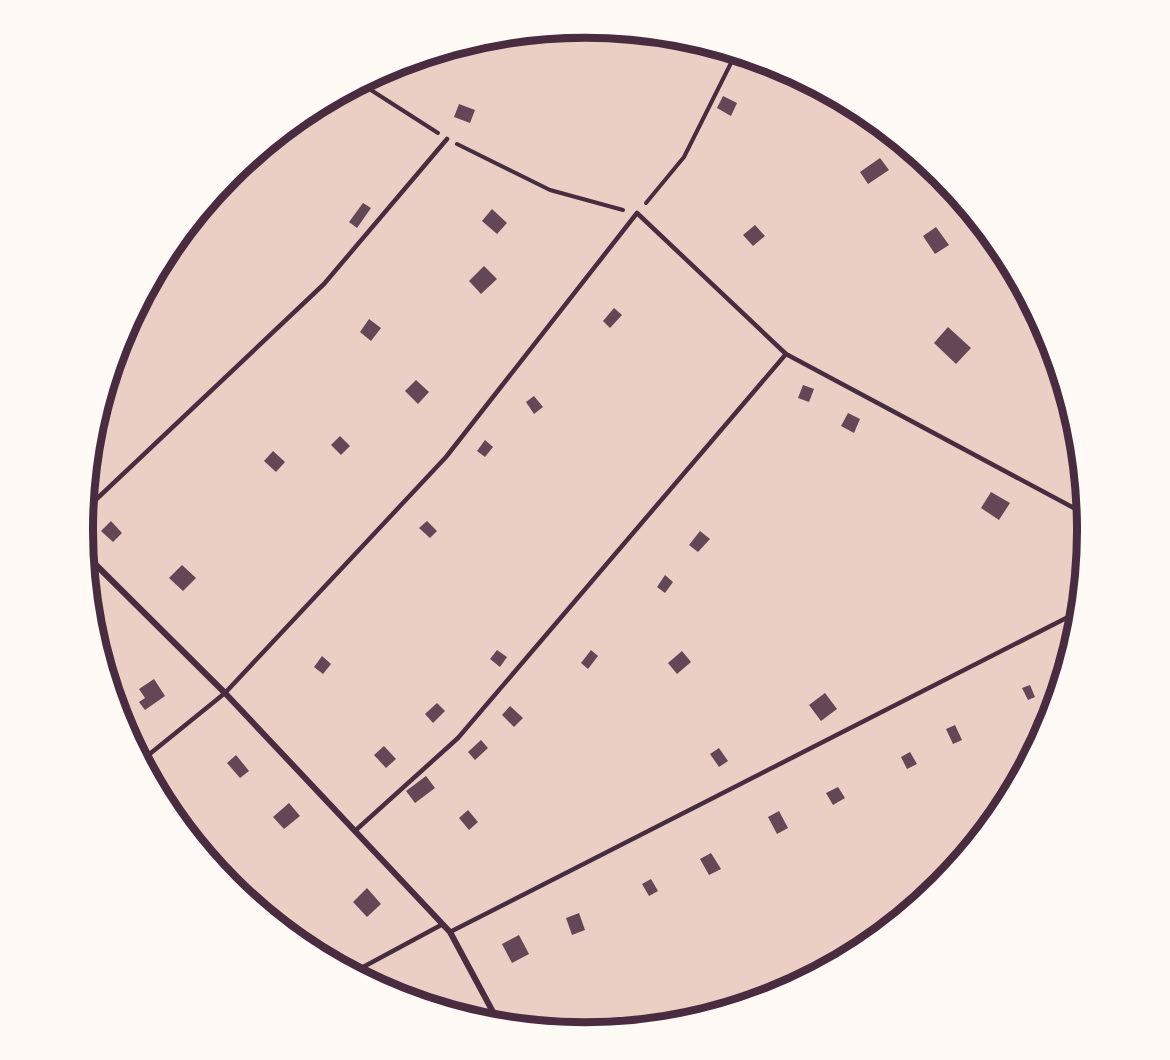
<svg xmlns="http://www.w3.org/2000/svg" width="1170" height="1060" viewBox="0 0 1170 1060" font-family="Inter,sans-serif">
	<style>
		.green { fill: #ebcfc5 }
		.building { fill: #644757 }
		.lines { fill: none; stroke-linecap: round; stroke-linejoin: round }
		.path { stroke: #4a2c40; stroke-width: 4 }
		.service { stroke: #4a2c40; stroke-width: 4.5 }
		.minor { stroke: #4a2c40; stroke-width: 6 }
		.rim { fill: none; stroke: #4a2c40; stroke-width: 8 }
	</style>
	<rect width="100%" height="100%" fill="#f7e1d7"/>
	<circle class="green" cx="585" cy="530" r="501"/>
	<g class="building">
		<polygon points="723,96 737,103 731,116 717,108"/>
		<polygon points="459,104 475,110 470,123 454,117"/>
		<polygon points="880,158 889,170 868,184 860,172"/>
		<polygon points="363,203 371,208 357,228 349,222"/>
		<polygon points="492,209 507,223 497,234 482,221"/>
		<polygon points="755,225 765,236 753,246 743,235"/>
		<polygon points="936,227 949,245 935,254 923,236"/>
		<polygon points="484,266 497,279 481,294 469,281"/>
		<polygon points="614,308 622,315 610,328 603,321"/>
		<polygon points="369,319 381,328 371,341 360,332"/>
		<polygon points="948,327 971,348 956,364 934,343"/>
		<polygon points="416,380 429,392 418,404 405,391"/>
		<polygon points="803,385 814,389 809,402 798,398"/>
		<polygon points="534,396 543,407 534,414 526,402"/>
		<polygon points="848,413 860,419 854,433 841,426"/>
		<polygon points="340,436 350,446 341,455 331,445"/>
		<polygon points="485,440 493,447 485,457 477,451"/>
		<polygon points="273,451 285,462 276,472 264,461"/>
		<polygon points="991,492 1010,503 999,520 981,508"/>
		<polygon points="111,521 122,533 113,542 101,531"/>
		<polygon points="427,521 437,531 430,538 419,528"/>
		<polygon points="700,531 710,539 698,552 689,545"/>
		<polygon points="182,565 196,578 183,591 169,578"/>
		<polygon points="665,575 673,582 665,593 657,587"/>
		<polygon points="497,650 507,657 500,667 490,659"/>
		<polygon points="591,650 598,656 588,669 581,663"/>
		<polygon points="682,651 691,662 677,674 668,663"/>
		<polygon points="322,656 331,664 323,674 314,667"/>
		<polygon points="154,679 165,696 145,710 139,702 145,698 139,689"/>
		<polygon points="1030,685 1035,697 1028,700 1022,688"/>
		<polygon points="825,693 837,709 821,721 809,705"/>
		<polygon points="437,703 445,711 433,723 425,714"/>
		<polygon points="510,706 523,718 514,727 502,715"/>
		<polygon points="955,725 962,740 953,744 946,729"/>
		<polygon points="481,740 488,748 475,760 468,752"/>
		<polygon points="384,746 396,759 386,768 374,755"/>
		<polygon points="719,748 728,761 719,767 710,754"/>
		<polygon points="910,752 917,764 907,769 901,757"/>
		<polygon points="236,755 249,771 240,778 227,763"/>
		<polygon points="426,776 435,788 415,803 406,791"/>
		<polygon points="838,787 845,798 833,805 826,793"/>
		<polygon points="289,803 300,816 284,829 273,817"/>
		<polygon points="468,810 478,822 469,830 459,818"/>
		<polygon points="779,811 788,828 777,834 768,817"/>
		<polygon points="711,853 721,869 709,875 700,859"/>
		<polygon points="651,879 658,891 649,896 642,884"/>
		<polygon points="367,888 381,904 367,917 353,902"/>
		<polygon points="579,913 585,930 572,935 566,918"/>
		<polygon points="519,935 529,954 512,963 502,944"/>
	</g>
	<g class="lines">
		<g class="path">
			<polyline points="360,83 438,133"/>
			<polyline points="457,144 550,190 623,210"/>
			<polyline points="646,203 684,157 736,53"/>
		</g>
		<g class="service">
			<polyline points="84,511 324,284 447,139"/>
			<polyline points="141,761 225,693 446,457 637,213 786,354 1087,515"/>
			<polyline points="356,830 458,738 786,354"/>
			<polyline points="450,932 1080,611"/>
			<polyline points="352,973 443,924"/>
		</g>
		<polyline class="minor" points="84,553 225,693 450,932 500,1025"/>
	</g>
	<path d="M0 0H1170V1060H0ZM93 530a492 492 0 1 1 984 0a492 492 0 1 1-984 0Z" fill="#fffaf5" fill-rule="evenodd"/>
	<path class="rim" d="M93 530a492 492 0 1 1 984 0a492 492 0 1 1-984 0Z"/>
</svg>
